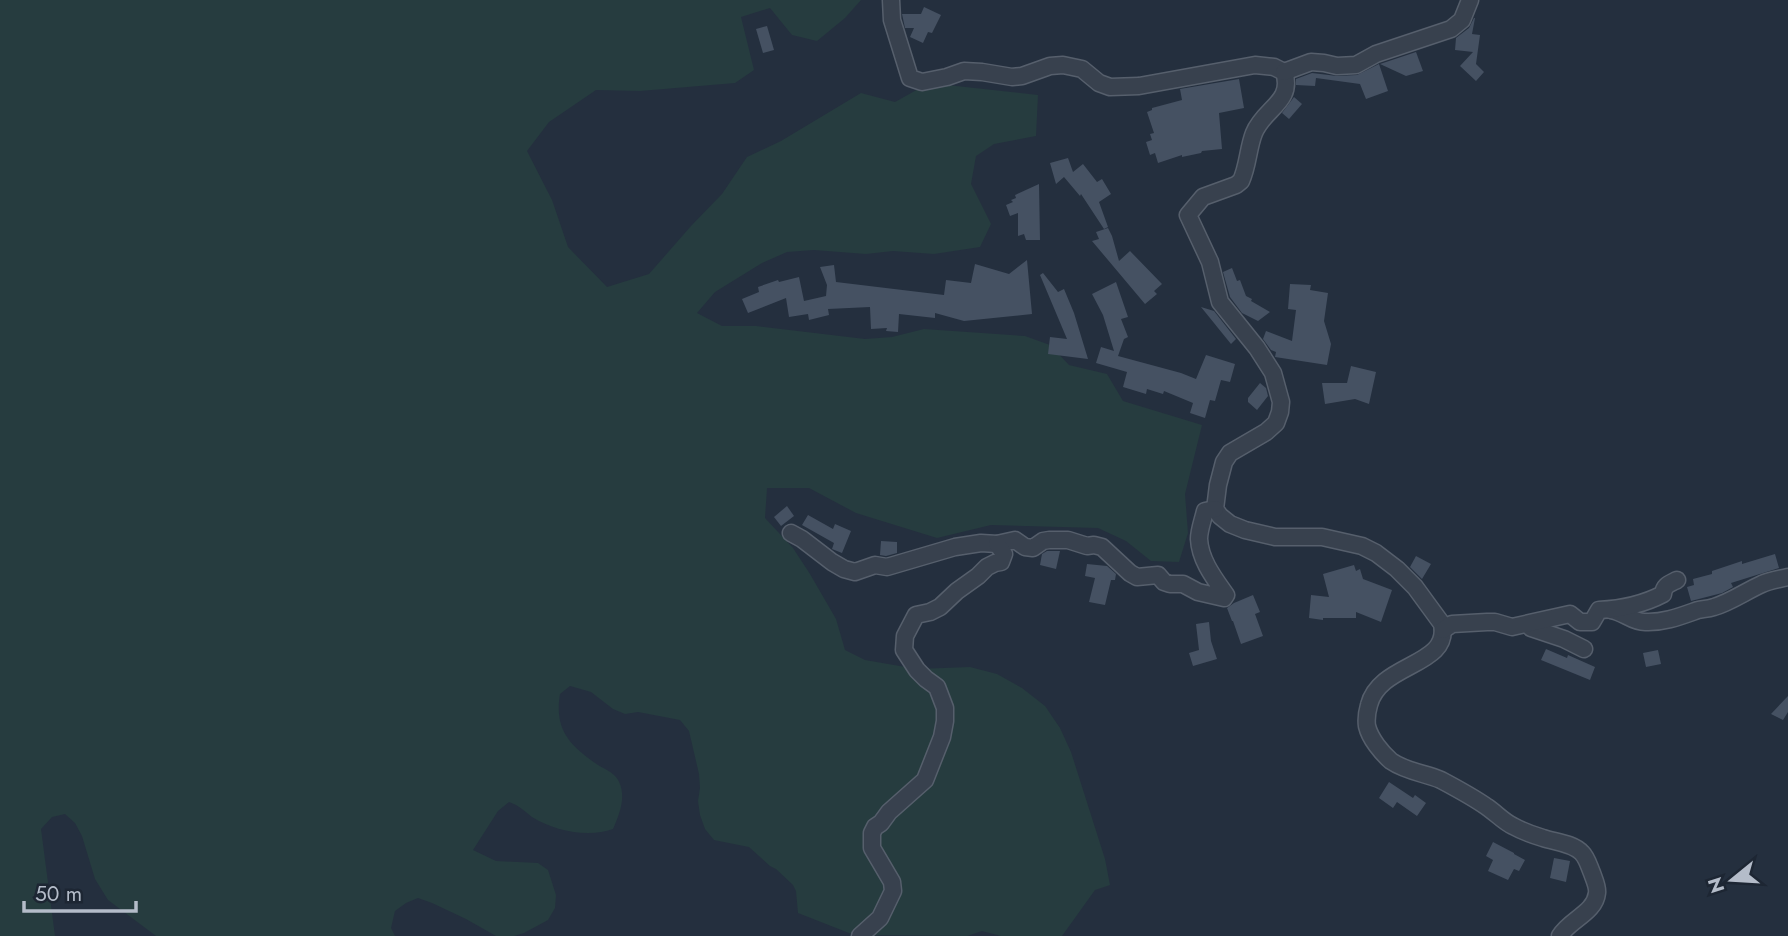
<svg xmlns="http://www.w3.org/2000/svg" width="1788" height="936" viewBox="0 0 1788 936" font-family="Jost,sans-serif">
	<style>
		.green { fill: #263c3f }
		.building { fill: #455162 }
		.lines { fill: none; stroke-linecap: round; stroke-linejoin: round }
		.minor-casing { stroke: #565f6c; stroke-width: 19 }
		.minor { stroke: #38414e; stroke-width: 16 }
	</style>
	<rect width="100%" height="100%" fill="#242f3e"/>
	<path class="green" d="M 0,0 L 861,0 L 845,18 L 817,41 L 792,35 L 770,8 L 741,17 L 754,70 L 735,83 L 640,91 L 596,90 L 549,122 L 527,151 L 552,200 L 568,247 L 607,287 L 649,274 L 691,226 L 722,194 L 747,157 L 781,141 L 861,93 L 895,102 L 929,83 L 1038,95 L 1036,136 L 994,144 L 976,156 L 971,184 L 991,224 L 980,247 L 934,254 L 893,251 L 866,254 L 814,250 L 787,252 L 762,263 L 715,292 L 697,313 L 722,326 L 756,326 L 865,339 L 892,337 L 924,329 L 1025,336 L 1050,345 L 1069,365 L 1107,374 L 1123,401 L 1202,425 L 1185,494 L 1188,533 L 1179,562 L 1151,561 L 1126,541 L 1098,528 L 991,525 L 937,538 L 856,513 L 809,488 L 767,488 L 765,518 L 793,548 L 810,574 L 836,619 L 845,650 L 865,660 L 917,669 L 970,667 L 997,674 L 1022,688 L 1045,706 L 1060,728 L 1071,752 L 1105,859 L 1110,885 L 1095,890 L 1062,936 L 1001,936 L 982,931 L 967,936 L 854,935 L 798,913 L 796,891 L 793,885 L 776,869 L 770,866 L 749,847 L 714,840 L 705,829 L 700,815 L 698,801 L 700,788 L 699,774 L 689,731 L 680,720 L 638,712 L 625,714 L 613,709 L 591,692 L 570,686 L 560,694 C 554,730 570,746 598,765 C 603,768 612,772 616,777 C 628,793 620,813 613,829 C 589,838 554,831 532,817 C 523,810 520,806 509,802 L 498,811 L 473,850 L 496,861 L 538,863 L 548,870 L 556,895 L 555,908 L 548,920 L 524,933 L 514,936 L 496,936 L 466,919 L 432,903 L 418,898 L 406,903 L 395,911 L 391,928 L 395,936 L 156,936 L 108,900 L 95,879 L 82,836 L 75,823 L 65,814 L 52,817 L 41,829 L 55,936 L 0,936 Z"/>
	<g class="building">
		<polygon points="924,7 941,15 932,33 928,32 923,43 910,37 914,28 905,28 902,14 921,14"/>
		<polygon points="1474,18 1475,18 1472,34 1480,35 1476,64 1484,72 1476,81 1460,66 1473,52 1455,50 1456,38 1469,28"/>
		<polygon points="767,26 774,50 763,53 756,29"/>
		<polygon points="1416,52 1423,71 1406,76 1380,64"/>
		<polygon points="1379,64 1388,91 1366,99 1360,84 1316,78 1315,86 1296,85 1296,79 1312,73 1337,76 1357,75"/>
		<polygon points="1239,79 1244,108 1219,113 1222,149 1202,151 1201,153 1182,157 1182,155 1158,163 1155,153 1150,155 1146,142 1152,140 1150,134 1154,133 1147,112 1152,110 1152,108 1182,100 1180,89"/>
		<polygon points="1294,97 1302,104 1289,119 1282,113"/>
		<polygon points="1068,158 1073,172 1083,164 1097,182 1102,179 1111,194 1099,202 1108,227 1104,229 1081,194 1080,196 1064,177 1056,184 1050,163"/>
		<polygon points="1039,184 1040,240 1026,240 1024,234 1018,236 1018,213 1010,216 1006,205 1013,202 1011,200 1016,198 1015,195"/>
		<polygon points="1108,228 1112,236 1119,261 1130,251 1162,284 1154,291 1157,294 1145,304 1092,241 1099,239 1096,232"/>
		<polygon points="1027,260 1032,314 964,321 935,313 935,318 899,314 898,332 886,331 887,328 871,329 870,307 828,309 829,315 809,320 808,314 789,317 786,298 748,313 742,299 759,292 758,287 778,280 779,282 799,277 804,301 826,296 827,285 820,267 834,265 836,282 944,295 946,280 971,283 975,264 1009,274"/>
		<polygon points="1232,268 1237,281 1240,280 1246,296 1252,299 1251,301 1270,312 1258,321 1242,313 1230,297 1223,272"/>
		<polygon points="1043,273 1058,292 1064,289 1074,313 1088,359 1048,354 1050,337 1067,339 1040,275"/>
		<polygon points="1116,282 1128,317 1121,319 1128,337 1124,339 1118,356 1181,373 1196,379 1206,355 1235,364 1230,382 1221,380 1215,401 1210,400 1205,418 1190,413 1193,403 1164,391 1163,394 1147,389 1146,394 1123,387 1127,372 1096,363 1101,347 1114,351 1103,315 1092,294"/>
		<polygon points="1290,284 1311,285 1310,290 1328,293 1324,321 1331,344 1327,365 1275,357 1276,352 1271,350 1263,339 1266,331 1292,341 1296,310 1288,309"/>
		<polygon points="1201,307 1214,311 1236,339 1231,344"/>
		<polygon points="1351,366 1376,372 1369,404 1355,399 1325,404 1322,383 1347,383"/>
		<polygon points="1260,383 1266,388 1268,396 1257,410 1248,402 1248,398"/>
		<polygon points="787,506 794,516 781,526 774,517"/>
		<polygon points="808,515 833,529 835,524 851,531 842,553 832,549 834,543 802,525"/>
		<polygon points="881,541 897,542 897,553 886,556 880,555"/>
		<polygon points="1047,551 1060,551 1056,569 1040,565 1042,554"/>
		<polygon points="1775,554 1779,568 1731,583 1733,587 1722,593 1691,601 1687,587 1694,585 1693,579 1712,574 1712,571 1742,561 1742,564"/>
		<polygon points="1416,556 1431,564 1422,579 1410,567"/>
		<polygon points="1087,564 1107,566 1116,574 1115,580 1111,580 1105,605 1089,602 1095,578 1085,576"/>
		<polygon points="1354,565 1356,571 1360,569 1363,579 1392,590 1381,622 1356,612 1356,618 1323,618 1323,620 1309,618 1311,595 1329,597 1323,574"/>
		<polygon points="1253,595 1260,612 1255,614 1263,636 1241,644 1233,621 1232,621 1227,608 1234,603"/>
		<polygon points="1209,622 1211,641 1217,659 1193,666 1189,653 1199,650 1196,624"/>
		<polygon points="1546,649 1567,658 1568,655 1595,667 1590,680 1541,660"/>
		<polygon points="1658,650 1661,664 1646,667 1643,653"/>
		<polygon points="1788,696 1788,712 1783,720 1771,714"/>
		<polygon points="1389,782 1413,798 1415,795 1426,803 1417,816 1397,802 1393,808 1379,798"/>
		<polygon points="1493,842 1514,853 1514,854 1525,860 1519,871 1514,869 1508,880 1488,871 1493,860 1486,856"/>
		<polygon points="1554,858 1570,861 1566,882 1550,878"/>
	</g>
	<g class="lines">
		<g class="minor-casing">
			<g id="minor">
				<path d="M 891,0 L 892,20 L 910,78 L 922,82 L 947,77 L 964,71 L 982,72 L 1012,77 L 1022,76 L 1050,66 L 1063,65 L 1082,69 L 1099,83 L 1110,87 L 1139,86 L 1255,65 L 1274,67 L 1284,72 C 1294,102 1264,108 1254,133 C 1248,148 1248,166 1241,181 L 1236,185 L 1203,197 L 1188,215 L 1210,262 L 1220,302 L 1257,348 L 1273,373 L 1281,402 L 1280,412 L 1276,423 L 1266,432 L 1230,453 L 1224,462 L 1218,485 L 1215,509 L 1220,516 L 1230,524 L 1245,530 L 1275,537 L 1322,537 L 1362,546 L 1376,553 L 1397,569 L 1415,587 L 1442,624 C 1451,667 1380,662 1369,705 C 1367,712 1366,719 1367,726 C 1370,739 1382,753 1391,761 C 1407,772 1425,773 1441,780 C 1456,788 1473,797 1487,807 C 1496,813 1504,822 1513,826 C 1522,831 1533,835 1543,838 C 1555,842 1573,843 1582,853 C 1587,858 1589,866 1592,873 C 1594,879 1598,887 1597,893 C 1595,913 1569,920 1560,936"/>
				<polyline points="1284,72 1311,62 1324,63 1337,66 1356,65 1376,54 1451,29 1462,20 1470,0"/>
				<path d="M 791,533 L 802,539 L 832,562 L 844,569 L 855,572 L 875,565 L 887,567 L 955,547 L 981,543 L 997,544 L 1015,540 L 1025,547 L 1033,548 L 1043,541 L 1049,540 L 1068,540 L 1087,546 L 1094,545 L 1102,547 L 1130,573 L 1137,577 L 1158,575 L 1164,582 L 1170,584 L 1183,584 L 1198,592 L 1224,598 L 1226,595 C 1214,578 1200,560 1199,539 C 1199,530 1203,520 1205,511 L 1215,509"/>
				<path d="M 1611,610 C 1624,612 1632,622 1645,622 C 1664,623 1681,616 1698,610 C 1703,609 1708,609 1714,607 C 1731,602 1746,591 1762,584 C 1770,580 1780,579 1788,577"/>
				<polyline points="1529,624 1531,628 1564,639 1584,649"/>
				<path d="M 1443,630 L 1452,624 L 1487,622 L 1495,622 L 1512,627 L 1570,614 L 1580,622 L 1592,622 L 1599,610 C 1621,609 1644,604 1663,594 C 1664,585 1669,584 1677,580"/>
				<polyline points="860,936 880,918 893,891 892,882 872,848 872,833 875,827 881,823 889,812 925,780 942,737 945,721 945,708 937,687 926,679 917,670 904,650 905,636 916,615 930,612 940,607 957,591 978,576 987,567 995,563 1001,562 1004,554 997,544"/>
			</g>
		</g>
		<use href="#minor" class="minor"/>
	</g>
	<g transform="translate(1732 880) rotate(252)" stroke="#1d2633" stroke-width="5" paint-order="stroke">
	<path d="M0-5L12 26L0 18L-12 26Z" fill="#b4bcc9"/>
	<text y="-10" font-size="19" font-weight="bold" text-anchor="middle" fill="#b4bcc9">N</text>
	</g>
	<path d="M24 901v10h112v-10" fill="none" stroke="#b4bcc9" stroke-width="3.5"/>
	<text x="35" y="901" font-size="21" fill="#b4bcc9" stroke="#1d2633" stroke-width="5" paint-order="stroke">50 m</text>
</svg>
